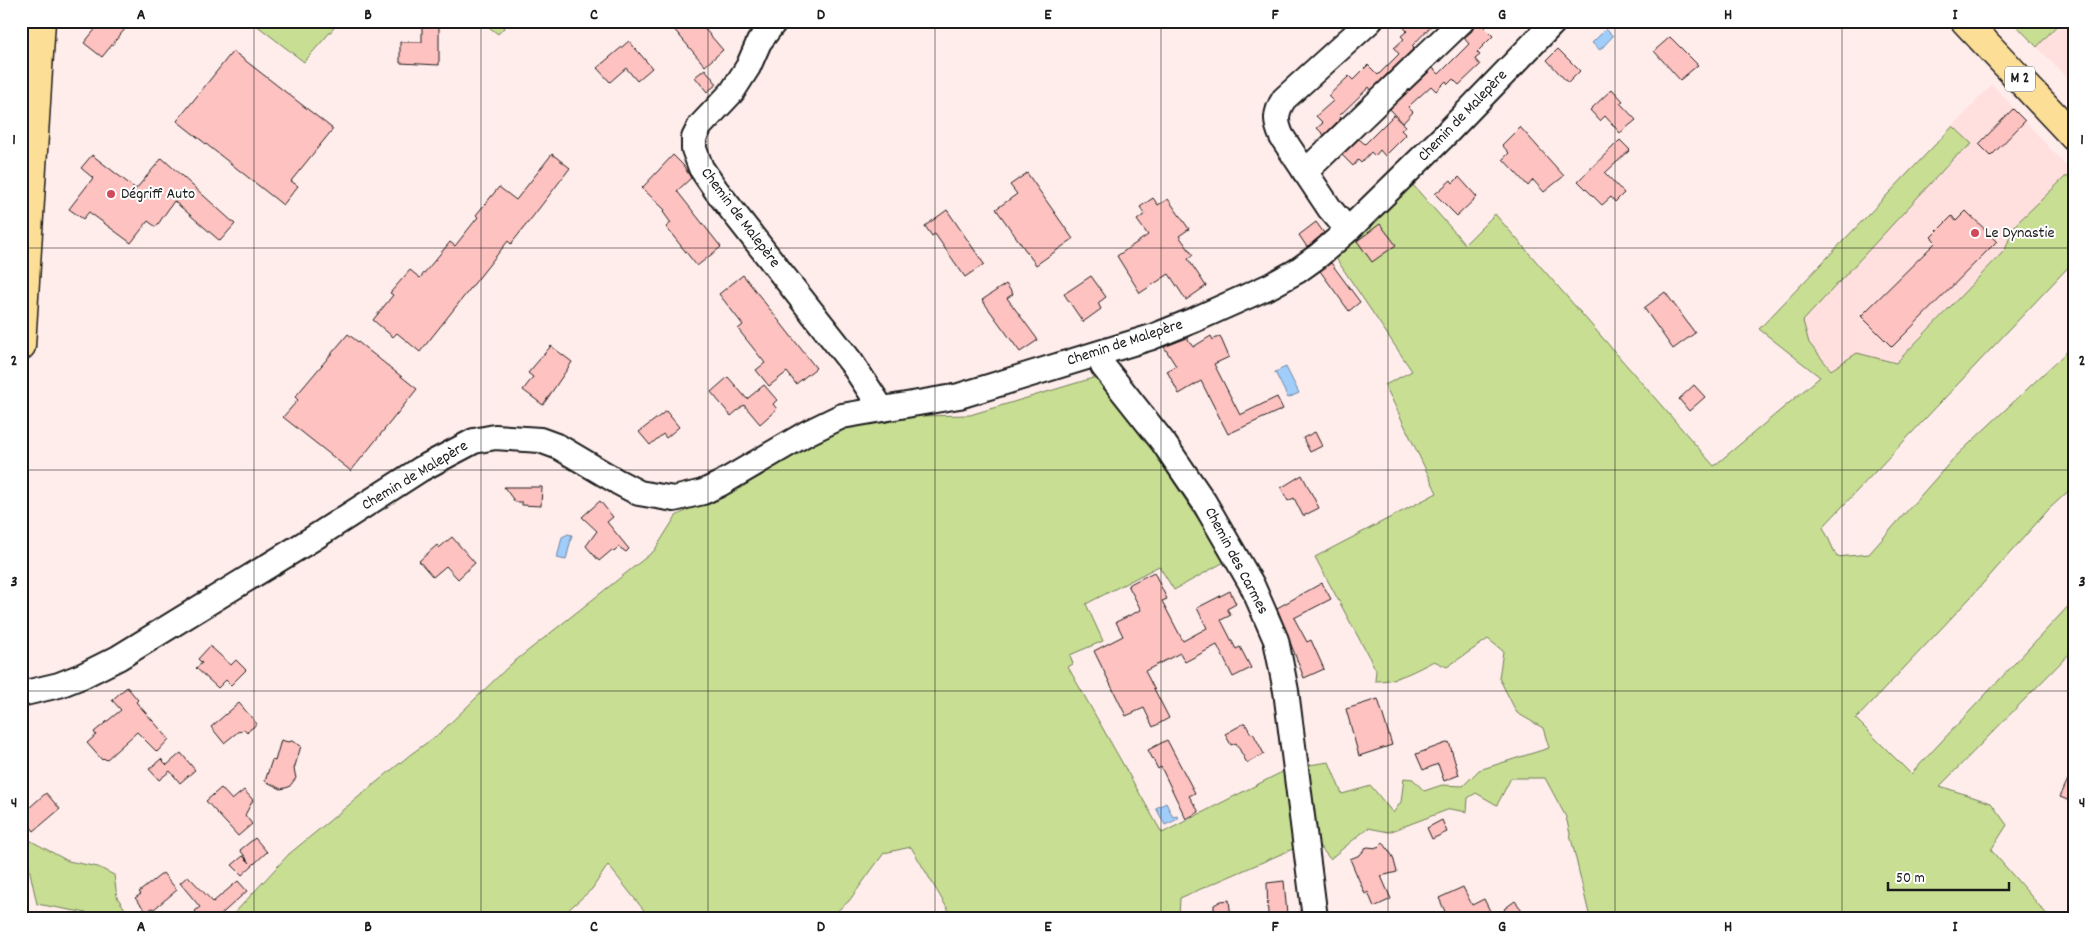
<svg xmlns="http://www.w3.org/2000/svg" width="2096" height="939" viewBox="0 0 2096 939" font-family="Dekko,sans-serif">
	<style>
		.built { fill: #ffe0df }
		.green { fill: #c7de93; stroke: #727d58 }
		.water { fill: #a1cdfb; stroke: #6c86a2 }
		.building { fill: #fec2c0; stroke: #1c1c1c }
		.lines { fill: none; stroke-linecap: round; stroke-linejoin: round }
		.minor-casing { stroke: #1c1c1c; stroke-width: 28 }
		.major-casing { stroke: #1c1c1c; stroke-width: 31 }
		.minor { stroke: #fff; stroke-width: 24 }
		.major { stroke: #fcde96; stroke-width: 28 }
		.grid { fill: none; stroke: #1c1c1c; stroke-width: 1; stroke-opacity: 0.55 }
		.poi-dot { fill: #d1495b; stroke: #fff; stroke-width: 2 }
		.labels { text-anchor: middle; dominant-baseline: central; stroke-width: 4; stroke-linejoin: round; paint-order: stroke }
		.shield { fill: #fff; stroke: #606060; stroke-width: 1 }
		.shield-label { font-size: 15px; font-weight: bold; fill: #1c1c1c }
		.street-label { font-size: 16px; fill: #1c1c1c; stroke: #fff }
		.poi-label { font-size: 16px; fill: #1c1c1c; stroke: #fff; text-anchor: start }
		.neatline { fill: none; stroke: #1c1c1c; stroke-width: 2 }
		.grid-label { font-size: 16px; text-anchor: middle; font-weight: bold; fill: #1c1c1c }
	</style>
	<rect width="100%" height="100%" fill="#ffedec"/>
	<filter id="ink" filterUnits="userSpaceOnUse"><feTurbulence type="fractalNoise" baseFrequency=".02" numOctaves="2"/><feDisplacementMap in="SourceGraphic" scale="10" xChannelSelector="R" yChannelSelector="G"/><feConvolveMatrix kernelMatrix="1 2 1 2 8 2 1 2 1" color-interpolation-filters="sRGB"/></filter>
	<g filter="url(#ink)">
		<g class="built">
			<polygon points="2061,21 2075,21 2075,87 2037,47"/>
			<polygon points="1992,84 2075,176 2065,177 2015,226 2005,250 1895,363 1857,353 1832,370 1809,343 1803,321 1955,157 1972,145 1953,126"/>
		</g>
		<g class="green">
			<polygon points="251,21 340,21 304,62"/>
			<polygon points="481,21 511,21 498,34"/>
			<polygon points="2012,21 2061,21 2037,47"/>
			<path d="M 1953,126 L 1972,144 L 1955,157 L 1803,321 L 1809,343 L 1831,370 L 1857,353 L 1896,363 L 2005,250 L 2014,226 L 2065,177 L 2075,176 L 2075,260 L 1823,527 L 1837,557 L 1869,554 L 1953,459 L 2075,344 L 2075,485 L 2049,509 L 1970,598 L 1856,719 L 1911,774 L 2075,599 L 2075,648 L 1940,786 L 1991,803 L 2007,825 L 1991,850 L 2050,918 L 1590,918 L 1566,817 L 1545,778 L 1511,778 L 1497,805 L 1476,793 L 1468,798 L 1467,812 L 1450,809 L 1389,832 L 1368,828 L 1330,859 L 1313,838 L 1302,766 L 1329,762 L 1342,794 L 1371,786 L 1393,813 L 1401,802 L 1404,778 L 1413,779 L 1424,791 L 1442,785 L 1463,786 L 1479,770 L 1549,748 L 1543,728 L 1517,713 L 1499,678 L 1503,651 L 1488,639 L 1447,667 L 1434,661 C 1416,670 1396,682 1375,681 L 1376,670 L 1315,557 L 1437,493 L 1385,385 L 1412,371 L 1335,257 L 1413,185 L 1465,244 L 1495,214 L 1714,466 L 1820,377 L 1759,329 Z"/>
			<polygon points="1103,375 1226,561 1174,590 1159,566 1086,604 1103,641 1070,655 1073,664 1068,667 1162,833 1284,771 1295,848 1180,898 1179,918 953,918 911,847 884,853 849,901 829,918 650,918 608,865 592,889 559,918 230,918 289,854 411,754 439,734 510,665 654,551 676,516 863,417 970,415"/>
			<polygon points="22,836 68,861 98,867 114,875 117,897 131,918 95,918 92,914 37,904"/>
		</g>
		<g class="water">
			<polygon points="1606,29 1613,36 1600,50 1592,43"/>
			<polygon points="1286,367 1299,393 1288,398 1275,372"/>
			<polygon points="568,534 572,535 566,560 557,558 562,537"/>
			<polygon points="1166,803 1173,817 1177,816 1178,819 1165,825 1156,808"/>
		</g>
		<g class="building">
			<polygon points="102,21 115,21 125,29 102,57 84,43"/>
			<polygon points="667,21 698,21 723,50 705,66"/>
			<polygon points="1398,21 1436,21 1412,46 1414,48 1371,90 1369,87 1339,116 1341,118 1324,135 1317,128 1323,123 1316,116 1333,101 1328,96 1349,76 1353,80 1368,65 1378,75 1399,54 1394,48 1404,39 1401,36 1407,31"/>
			<polygon points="1475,21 1478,21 1493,36 1477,52 1480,55 1475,59 1480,65 1459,85 1453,79 1448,84 1446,81 1436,91 1431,86 1408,107 1413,112 1403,123 1390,109 1433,68 1439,74 1469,44 1464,38 1472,31"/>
			<polygon points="422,22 439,22 439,65 400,63 400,42 422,42"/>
			<polygon points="1670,37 1698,65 1680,80 1654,51"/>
			<polygon points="629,41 652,68 637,81 626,68 610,82 597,68"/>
			<polygon points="1558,49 1580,71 1568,83 1547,60"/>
			<polygon points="233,51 333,129 291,181 298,186 283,205 177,121"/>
			<polygon points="705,69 717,84 707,92 695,77"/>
			<polygon points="1612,89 1623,101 1620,103 1636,120 1620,133 1605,116 1600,121 1590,110"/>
			<polygon points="2013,109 2025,121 1991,156 1979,144"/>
			<polygon points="1394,115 1406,126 1401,130 1406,135 1385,156 1380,150 1375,156 1371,152 1361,163 1358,160 1353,166 1342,155 1359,139 1365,144"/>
			<polygon points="1520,127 1564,176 1544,192 1533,180 1528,186 1503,159 1509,153 1502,145"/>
			<polygon points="1620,140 1630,150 1605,173 1624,193 1615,202 1611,197 1602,205 1578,181"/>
			<polygon points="552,154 570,168 534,215 511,244 508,241 420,352 397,333 393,337 373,320 393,295 390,293 410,270 420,278 450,242 455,246 478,217 476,215 499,187 516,200"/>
			<polygon points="92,155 136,189 162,158 235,224 220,241 174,201 156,227 148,221 131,243 89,212 83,219 69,209 93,178 81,168"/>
			<polygon points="673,155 683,165 691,178 677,191 721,247 697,266 666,227 671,223 663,212 665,210 642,188"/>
			<polygon points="1027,173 1073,239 1036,265 996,209 1017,194 1010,185"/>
			<polygon points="1459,177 1477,197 1457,216 1435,194 1451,180 1453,183"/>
			<polygon points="1153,198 1158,205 1168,199 1189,229 1179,236 1193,255 1188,259 1206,286 1186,300 1169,274 1140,293 1117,256 1148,235 1137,220 1145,214 1140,207"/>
			<polygon points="947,210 984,264 965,277 935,234 932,236 925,226"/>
			<polygon points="1966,211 1997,241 1892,347 1861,316 1936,242 1931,237 1952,216 1956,221"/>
			<polygon points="1316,222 1324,233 1307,247 1299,235"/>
			<polygon points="1380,224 1396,245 1372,262 1357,241"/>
			<polygon points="1331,263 1360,302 1349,311 1320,271"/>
			<polygon points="743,275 816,368 796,384 787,372 769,386 756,370 765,363 738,329 743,325 719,294"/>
			<polygon points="1091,276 1106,297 1098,303 1101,309 1083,322 1064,294"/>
			<polygon points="1006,284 1013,294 1007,298 1038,340 1020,352 982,300"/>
			<polygon points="1665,292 1695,333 1673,349 1644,308"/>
			<polygon points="348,334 417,389 351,471 283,417 298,400 295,397"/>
			<polygon points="1211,336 1213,340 1220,336 1229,357 1214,364 1240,415 1277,397 1283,409 1228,434 1201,381 1179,394 1167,371 1176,366 1164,347 1187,338 1193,347"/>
			<polygon points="551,346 572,362 543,405 523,390 533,377 528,373"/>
			<polygon points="728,377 747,399 764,385 777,400 773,404 777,409 760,424 744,405 731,416 711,392"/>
			<polygon points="1694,385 1705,397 1689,411 1679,399"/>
			<polygon points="666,411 679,427 666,438 663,434 650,445 639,432"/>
			<polygon points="1315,432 1322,446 1310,452 1303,438"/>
			<polygon points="1302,475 1319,508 1303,516 1294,498 1288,501 1281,488"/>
			<polygon points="504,487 542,487 541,506 522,505 522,502 515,502"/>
			<polygon points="600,501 613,517 607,522 629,549 626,552 619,547 614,552 612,550 599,561 586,546 597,531 582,517"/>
			<polygon points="452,537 475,563 458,579 446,566 433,577 419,561 437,545 439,548"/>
			<polygon points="1154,572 1167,599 1162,601 1183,641 1207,628 1197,608 1230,591 1236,604 1227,609 1231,615 1221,620 1236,649 1240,647 1251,668 1233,677 1217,645 1185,662 1180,653 1145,671 1169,718 1153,727 1144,708 1126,716 1094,651 1123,636 1116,622 1141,610 1128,585"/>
			<polygon points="1322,583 1331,599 1294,618 1307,642 1311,640 1324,669 1304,678 1277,608"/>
			<polygon points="210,646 231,665 236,660 246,670 231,685 226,680 218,688 196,668 202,663 198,659"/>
			<polygon points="127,687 138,700 136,702 169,739 157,752 137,732 106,760 104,758 102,760 87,743 96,735 94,732 121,710 112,700"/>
			<polygon points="1378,699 1392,745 1359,756 1346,709"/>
			<polygon points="239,703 257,724 247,732 244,729 240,732 239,731 224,743 211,727"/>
			<polygon points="1245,723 1251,734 1253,733 1264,754 1247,763 1236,743 1231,745 1225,734"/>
			<polygon points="281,740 288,742 292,741 301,746 294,769 296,778 289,787 281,789 265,781 272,760 275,761"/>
			<polygon points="1167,740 1195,793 1189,796 1199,812 1186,819 1161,767 1158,769 1148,750"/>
			<polygon points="1449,742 1459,775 1444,781 1438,764 1423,770 1416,754"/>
			<polygon points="181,753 195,770 180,783 170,771 159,780 149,769 161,759 167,765"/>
			<polygon points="2075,764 2075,803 2060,797"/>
			<polygon points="221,788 232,800 244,790 253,800 245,815 252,824 238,836 206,801"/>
			<polygon points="46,793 60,809 34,831 21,815"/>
			<polygon points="1442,820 1447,832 1432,839 1427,828"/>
			<polygon points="255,838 267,852 242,875 232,865 243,856 250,863 240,850"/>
			<polygon points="1383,842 1393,857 1397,872 1381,876 1391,899 1374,907 1368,892 1365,894 1350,859 1360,855 1367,847 1378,848"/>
			<polygon points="163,873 177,890 154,909 152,908 147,912 135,898 141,894 139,892"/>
			<polygon points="188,876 213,902 238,881 247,891 217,918 201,918 195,911 200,907 180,883"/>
			<polygon points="1284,881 1287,914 1268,915 1267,883"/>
			<polygon points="1463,887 1472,905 1484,899 1490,911 1479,918 1443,918 1447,916 1439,898"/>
			<polygon points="1229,900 1231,918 1214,918 1214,905 1221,901"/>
			<polygon points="1515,901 1528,918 1510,918 1504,909"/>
		</g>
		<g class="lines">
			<g class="minor-casing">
				<g id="minor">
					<polyline points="775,21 759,42 748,67 732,92 700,126 694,138 694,149 701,168 716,190 851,362 882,409"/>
					<polyline points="1305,172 1462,21"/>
					<path d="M 1348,230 L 1330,209 L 1282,137 C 1275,122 1275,113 1284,99 L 1370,21"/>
					<polyline points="1098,354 1103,366 1163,442 1204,502 1252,585 1276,640 1286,691 1315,918"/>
					<polyline points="21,694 59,685 82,676 118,658 312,539 421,469 474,441 495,437 540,440 559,447 618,482 639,493 674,499 703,492 720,484 807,433 842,416 959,396 1152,337 1194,320 1270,286 1297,271 1318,256 1348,230 1443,137 1555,21"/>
				</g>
			</g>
			<g class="major-casing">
				<g id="major">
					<polyline points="1965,21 2075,138"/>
					<polyline points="21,346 41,21"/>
				</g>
			</g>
			<use href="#minor" class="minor"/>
			<use href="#major" class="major"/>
		</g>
	</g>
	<path class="grid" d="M 254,21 L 254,918M 481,21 L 481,918M 708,21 L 708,918M 935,21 L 935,918M 1161,21 L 1161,918M 1388,21 L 1388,918M 1615,21 L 1615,918M 1842,21 L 1842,918M 21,248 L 2075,248M 21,470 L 2075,470M 21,691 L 2075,691"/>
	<g class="poi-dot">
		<circle cx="111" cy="194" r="5"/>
		<circle cx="1975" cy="233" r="5"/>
	</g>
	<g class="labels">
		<rect class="shield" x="2005" y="66.5" width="30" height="25" rx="4"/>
		<g class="shield-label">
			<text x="2020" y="79">M 2</text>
		</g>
		<g class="street-label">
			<text transform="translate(1463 116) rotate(-46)">Chemin de Malepère</text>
			<text transform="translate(740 218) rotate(53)">Chemin de Malepère</text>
			<text transform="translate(1125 343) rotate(-18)">Chemin de Malepère</text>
			<text transform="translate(415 476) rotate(-31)">Chemin de Malepère</text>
			<text transform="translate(1236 561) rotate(62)">Chemin des Carmes</text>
		</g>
		<g class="poi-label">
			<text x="121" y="194">Dégriff Auto</text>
			<text x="1985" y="233">Le Dynastie</text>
		</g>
	</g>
	<rect width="2096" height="939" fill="none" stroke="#fff" stroke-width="55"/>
	<path d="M1888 882v8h121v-8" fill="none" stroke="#1c1c1c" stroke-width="2.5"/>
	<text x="1896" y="882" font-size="15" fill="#1c1c1c" stroke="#ffffff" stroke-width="4" paint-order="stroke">50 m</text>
	<rect x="28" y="28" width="2040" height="884" class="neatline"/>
	<g class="grid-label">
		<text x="141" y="19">A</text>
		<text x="368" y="19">B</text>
		<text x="594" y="19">C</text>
		<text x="821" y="19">D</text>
		<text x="1048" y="19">E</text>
		<text x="1275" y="19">F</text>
		<text x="1502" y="19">G</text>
		<text x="1728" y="19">H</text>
		<text x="1955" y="19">I</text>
		<text x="14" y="144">1</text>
		<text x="2082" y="144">1</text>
		<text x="14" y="365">2</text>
		<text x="2082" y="365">2</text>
		<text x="14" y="586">3</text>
		<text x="2082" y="586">3</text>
		<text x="14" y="807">4</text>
		<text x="2082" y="807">4</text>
		<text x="141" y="931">A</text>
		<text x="368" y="931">B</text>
		<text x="594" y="931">C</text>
		<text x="821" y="931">D</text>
		<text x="1048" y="931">E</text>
		<text x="1275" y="931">F</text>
		<text x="1502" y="931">G</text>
		<text x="1728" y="931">H</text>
		<text x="1955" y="931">I</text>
	</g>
</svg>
